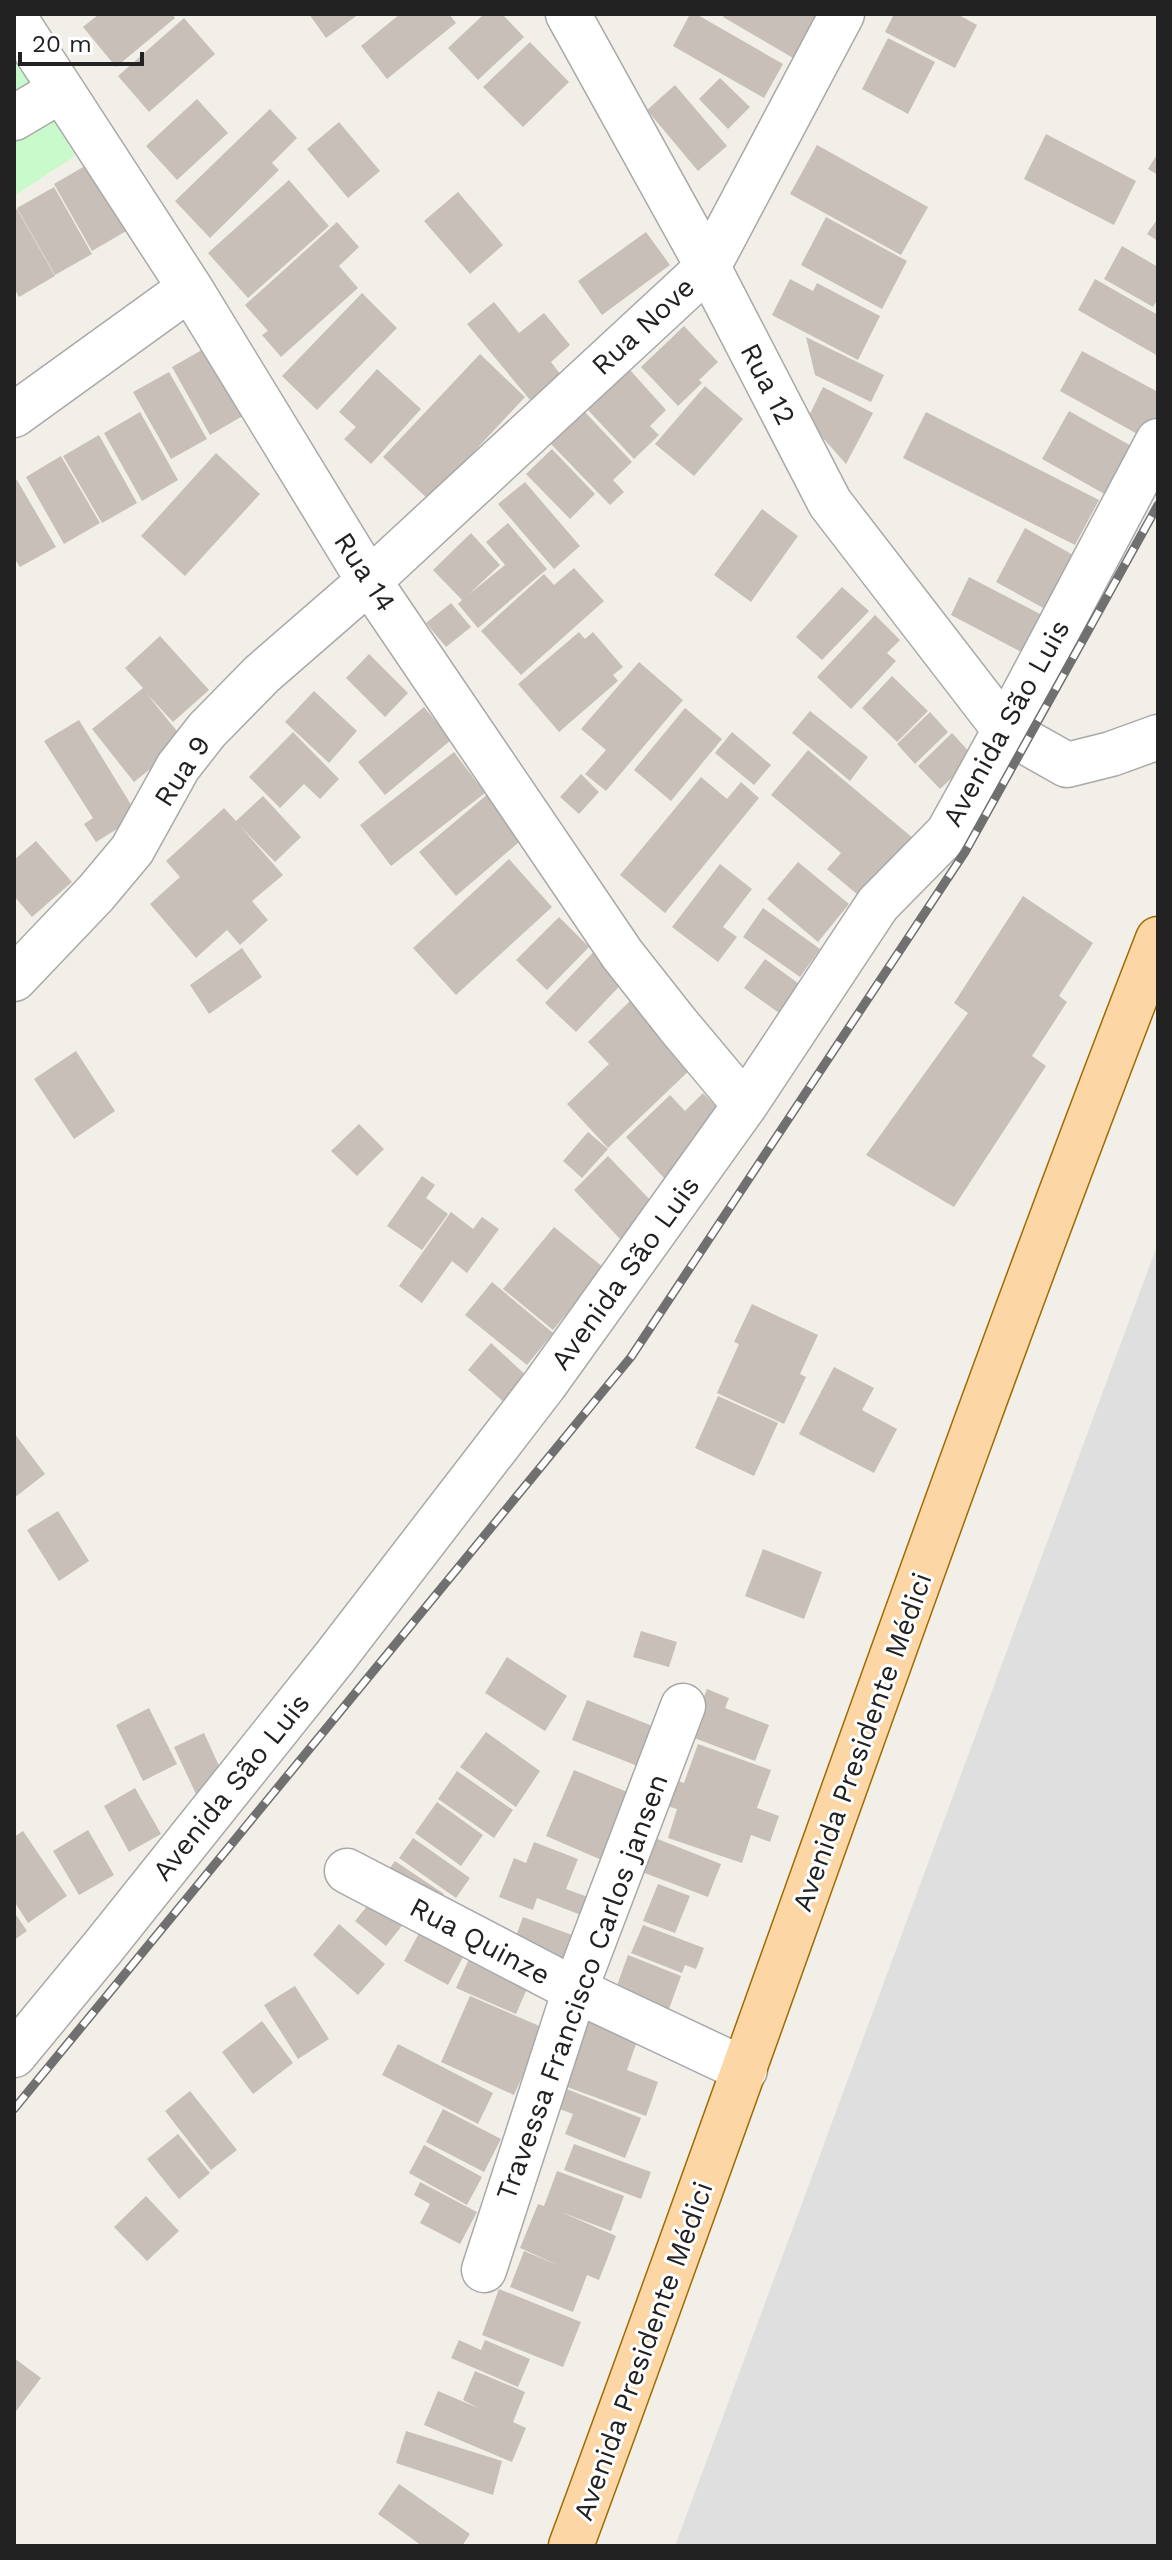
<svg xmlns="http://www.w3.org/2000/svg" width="1172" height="2560" font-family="'Work Sans',sans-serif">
<rect width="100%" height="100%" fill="#f2efe9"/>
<path fill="#e0dfdf" d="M1158,1243V2546H675Z"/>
<path fill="#c8facc" d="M14,53L75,156L14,196Z"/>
<path fill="#c7bfb8" d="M99,14H172L175,18L116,67L83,27Z
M309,14H359L326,38Z
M400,14H449L456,23L387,79L361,46Z
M484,14H502L524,37L478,80L448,48Z
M690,14H696L783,64L764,98L673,46Z
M725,14H818L793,58L723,17Z
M894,14H957L977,25L955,68L885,32Z
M184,18L215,54L149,112L118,76Z
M888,38L935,62L908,114L862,89Z
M530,42L569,82L523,127L483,87Z
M720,78L750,107L728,129L699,99Z
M675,85L727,146L698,171L647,110Z
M197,99L228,133L177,180L146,146Z
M270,109L297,138L272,163L279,170L210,238L175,201Z
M339,122L380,171L348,198L307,149Z
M1046,134L1136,181L1114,225L1024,179Z
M817,145L928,207L901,255L790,194Z
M1158,153V175L1148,169Z
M90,163L128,230L92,251L54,184Z
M289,180L329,226L248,298L208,253Z
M54,187L92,254L55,275L17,208Z
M458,192L503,245L470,274L424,221Z
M17,209L55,276L19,297L14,288V211Z
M826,217L907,261L882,309L801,265Z
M1158,218V241L1147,234Z
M337,222L359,247L339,266L358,288L281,357L262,335L268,331L245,305Z
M646,232L670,265L602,315L578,281Z
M1122,246L1158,267V299L1153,307L1104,279Z
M790,279L813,291L817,283L880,316L858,360L772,315Z
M1095,279L1158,315V356L1078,310Z
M362,293L397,328L317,410L282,376Z
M494,302L519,333L544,313L570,345L551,362L561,375L530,400L467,324Z
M684,326L718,362L699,380L702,383L678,406L641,367Z
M806,337L884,375L871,402L815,375Z
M207,347L246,414L210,435L172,367Z
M1082,351L1158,392V427L1150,441L1060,391Z
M480,354L525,397L429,500L383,457Z
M377,369L421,409L371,464L344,439L356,427L339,412Z
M630,370L666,410L650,426L659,435L634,459L587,409Z
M169,372L207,439L171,459L133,392Z
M705,386L743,419L694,476L655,444Z
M823,387L873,413L846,464L807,420Z
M584,411L632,462L613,480L624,492L610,505L550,443Z
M1069,411L1135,448L1108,496L1042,459Z
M140,412L178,480L142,501L104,433Z
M926,412L1099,500L1075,545L903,458Z
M99,435L137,503L102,523L63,456Z
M552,449L595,494L570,519L526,474Z
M216,453L260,494L185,576L141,536Z
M61,456L100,523L64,544L26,477Z
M17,480L56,547L20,567L14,558V481Z
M525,482L580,546L554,569L498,504Z
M762,509L798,536L751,602L714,575Z
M508,523L547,569L478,628L458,604L462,600L433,570L471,533L500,565L468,595L505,565L486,542Z
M1025,528L1075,556L1047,610L996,582Z
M574,568L604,601L521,675L481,631L544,574L554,585Z
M969,577L1046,617L1027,655L951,615Z
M842,587L869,611L822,660L796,637Z
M451,603L471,627L446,647L426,623Z
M875,615L900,640L887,653L896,661L851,709L817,677Z
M579,632L585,639L593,632L623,667L613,675L618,681L559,732L518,684Z
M160,636L209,690L173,722L146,693L185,741L134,782L92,729L143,688L125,668Z
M369,654L408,693L385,717L346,678Z
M639,662L683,700L606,791L585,774L606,750L581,729Z
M892,676L928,711L897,742L862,708Z
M314,691L357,731L329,763L285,722Z
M424,707L451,740L385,795L358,762Z
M685,708L722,739L671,801L634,770Z
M810,711L868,757L850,781L792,733Z
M930,712L948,732L915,764L897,744Z
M79,720L138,816L96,842L84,824L93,818L44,741Z
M293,732L339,779L320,799L304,784L280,808L249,777Z
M732,732L771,765L754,785L715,753Z
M952,733L974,757L940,789L918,766Z
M808,750L914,839L864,900L827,869L841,853L771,795Z
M454,752L485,793L391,866L360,825Z
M581,774L599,792L579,814L560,797Z
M701,777L727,799L741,782L759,798L665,913L620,875Z
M489,793L526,836L456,896L419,852Z
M263,796L301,837L275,862L240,826L283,875L252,901L268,920L240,945L227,930L196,958L150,904L180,877L166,861L224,808L236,821Z
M36,841L72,882L32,917L14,896V860Z
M509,859L552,907L456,995L413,948Z
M798,862L849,904L818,942L767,899Z
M720,864L752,889L723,927L737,937L718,962L672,927Z
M1023,896L1093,943L1059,996L1067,1002L1032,1056L1046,1066L954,1207L866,1155L968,1013L954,1003Z
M763,908L820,949L800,977L743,937Z
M559,917L589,947L547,990L516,960Z
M600,945L631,974L576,1032L545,1003Z
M242,948L262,977L209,1014L190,985Z
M765,959L806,989L786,1018L744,988Z
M630,1001L693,1067L608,1148L567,1104L609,1064L588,1042Z
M76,1051L115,1111L74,1139L34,1079Z
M703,1093L727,1118L665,1179L626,1137L670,1095L685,1111Z
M359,1124L384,1149L357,1176L331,1151Z
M588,1132L608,1149L582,1178L563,1161Z
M608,1156L655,1205L620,1239L574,1190Z
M422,1176L435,1185L426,1198L448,1214L422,1250L387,1226Z
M451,1212L473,1229L482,1217L499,1229L467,1273L452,1261L422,1303L399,1286Z
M554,1227L604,1268L553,1330L503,1289Z
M492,1282L553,1333L527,1365L465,1315Z
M752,1304L818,1335L800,1374L806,1377L784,1424L717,1393L739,1344L734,1342Z
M491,1343L529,1378L506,1404L468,1370Z
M834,1367L874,1388L862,1410L897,1429L874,1473L799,1434Z
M718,1396L778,1423L754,1476L695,1448Z
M14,1433L45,1474L14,1498Z
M58,1511L89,1561L59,1581L27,1530Z
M763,1549L822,1572L804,1619L745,1596Z
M641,1631L677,1642L669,1667L633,1657Z
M507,1657L567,1696L545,1731L485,1693Z
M707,1689L729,1698L725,1708L769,1725L755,1761L689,1736Z
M587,1700L655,1727L640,1767L572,1740Z
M149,1708L177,1764L143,1781L116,1725Z
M486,1732L540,1771L516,1807L460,1767Z
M204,1733L226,1781L196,1794L174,1747Z
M698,1744L771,1770L757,1808L779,1816L770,1842L751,1835L742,1863L668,1838L677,1809L664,1805L673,1779L684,1783Z
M574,1770L632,1794L604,1861L546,1836Z
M457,1771L513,1810L494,1838L438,1799Z
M135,1788L161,1834L129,1852L104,1806Z
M437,1802L483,1835L461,1866L415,1833Z
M88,1830L114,1875L79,1895L53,1851Z
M23,1831L67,1896L28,1923L14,1901V1837Z
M413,1838L470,1878L456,1898L399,1858Z
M655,1838L721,1864L708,1897L642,1872Z
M534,1842L578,1859L566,1889L588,1897L581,1915L537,1898L533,1910L499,1897L514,1858L526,1863Z
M395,1861L444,1894L434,1910L384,1876Z
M658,1884L690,1896L675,1933L643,1921Z
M377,1894L408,1918L386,1946L355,1921Z
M14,1912L27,1931L14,1940Z
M523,1917L572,1935L562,1965L512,1947Z
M339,1924L385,1964L358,1995L313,1955Z
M424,1924L468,1948L448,1985L404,1961Z
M643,1925L704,1948L696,1969L685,1965L682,1973L631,1953Z
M473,1950L533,1975L516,2014L456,1988Z
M628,1955L681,1976L669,2009L616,1988Z
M295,1986L329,2039L298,2059L264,2005Z
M470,1996L544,2028L514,2095L441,2062Z
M582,2017L638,2038L627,2070L658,2082L646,2116L559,2084Z
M262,2021L293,2063L253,2094L222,2052Z
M398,2044L493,2093L478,2124L382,2075Z
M564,2088L641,2118L625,2158L565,2134L573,2114L557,2108Z
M190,2091L237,2150L211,2170L165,2111Z
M443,2109L501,2139L484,2172L426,2142Z
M178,2134L210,2173L179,2199L147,2159Z
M574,2144L651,2172L641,2199L564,2170Z
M424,2145L482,2177L467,2205L409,2173Z
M557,2171L624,2196L611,2231L561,2212L616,2236L599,2280L587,2275L573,2312L510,2287L524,2251L560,2266L520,2248L538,2204L544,2206Z
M420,2182L477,2212L460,2244L420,2223L430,2204L414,2195Z
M146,2196L179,2231L147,2261L114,2227Z
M499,2289L581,2322L563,2367L482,2335Z
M459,2340L481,2350L485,2340L530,2359L518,2387L451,2358Z
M14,2358L41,2378L14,2414Z
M475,2371L525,2392L513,2422L526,2428L512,2462L424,2425L438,2391L478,2408L463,2400Z
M406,2431L502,2461L493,2495L396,2463Z
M399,2484L470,2534L462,2546H422L378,2514Z"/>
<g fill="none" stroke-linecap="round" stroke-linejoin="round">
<defs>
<path id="minor" d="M568,14L708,267L830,503L1005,730L1067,765L1111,754L1158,737
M14,17L190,288L369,581L622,954L678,1025L745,1105
M14,118L61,90
M14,415L190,288
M14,979L96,893L132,850L178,767L207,730L262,674L369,581L708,267L842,14
M347,1871L575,1990L745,2070
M14,2055L104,1946L335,1657L545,1384L745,1105L878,904L948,833L1005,730L1158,441
M484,2270L575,1990L683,1706"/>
<path id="major" d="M571,2546C769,2011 951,1471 1158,939"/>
</defs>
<use href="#minor" stroke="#a9a9a9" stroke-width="47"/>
<use href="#major" stroke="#a06b00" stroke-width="47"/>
<use href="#minor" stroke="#fff" stroke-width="44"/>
<use href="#major" stroke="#fcd6a4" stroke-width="44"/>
<defs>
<path id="rail" d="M14,2109L631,1357L965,852L1158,505"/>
</defs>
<use href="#rail" stroke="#707070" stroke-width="9"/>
<use href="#rail" stroke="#fff" stroke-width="6" stroke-dasharray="18" stroke-linecap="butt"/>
</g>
<g text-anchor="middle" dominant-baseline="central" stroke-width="6" stroke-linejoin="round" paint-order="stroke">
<g font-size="28" fill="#222" stroke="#fff">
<text transform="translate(643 326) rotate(-43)">Rua Nove</text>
<text transform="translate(768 384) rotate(63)">Rua 12</text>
<text transform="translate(365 572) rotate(57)">Rua 14</text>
<text transform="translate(1006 723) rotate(-61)">Avenida São Luis</text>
<text transform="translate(182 771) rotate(-57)">Rua 9</text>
<text transform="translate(625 1273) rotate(-54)">Avenida São Luis</text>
<text transform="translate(862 1742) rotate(-70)">Avenida Presidente Médici</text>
<text transform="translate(231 1787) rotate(-51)">Avenida São Luis</text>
<text transform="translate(480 1941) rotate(28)">Rua Quinze</text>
<text transform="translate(582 1987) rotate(-70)">Travessa Francisco Carlos jansen</text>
<text transform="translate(643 2351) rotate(-70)">Avenida Presidente Médici</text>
</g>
</g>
<rect width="1172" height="2560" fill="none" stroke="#222222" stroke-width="32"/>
<path d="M20 52v12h122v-12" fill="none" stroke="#222222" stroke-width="4"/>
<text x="32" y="52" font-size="24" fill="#222222" stroke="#ffffff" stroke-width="6" paint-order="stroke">20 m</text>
</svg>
